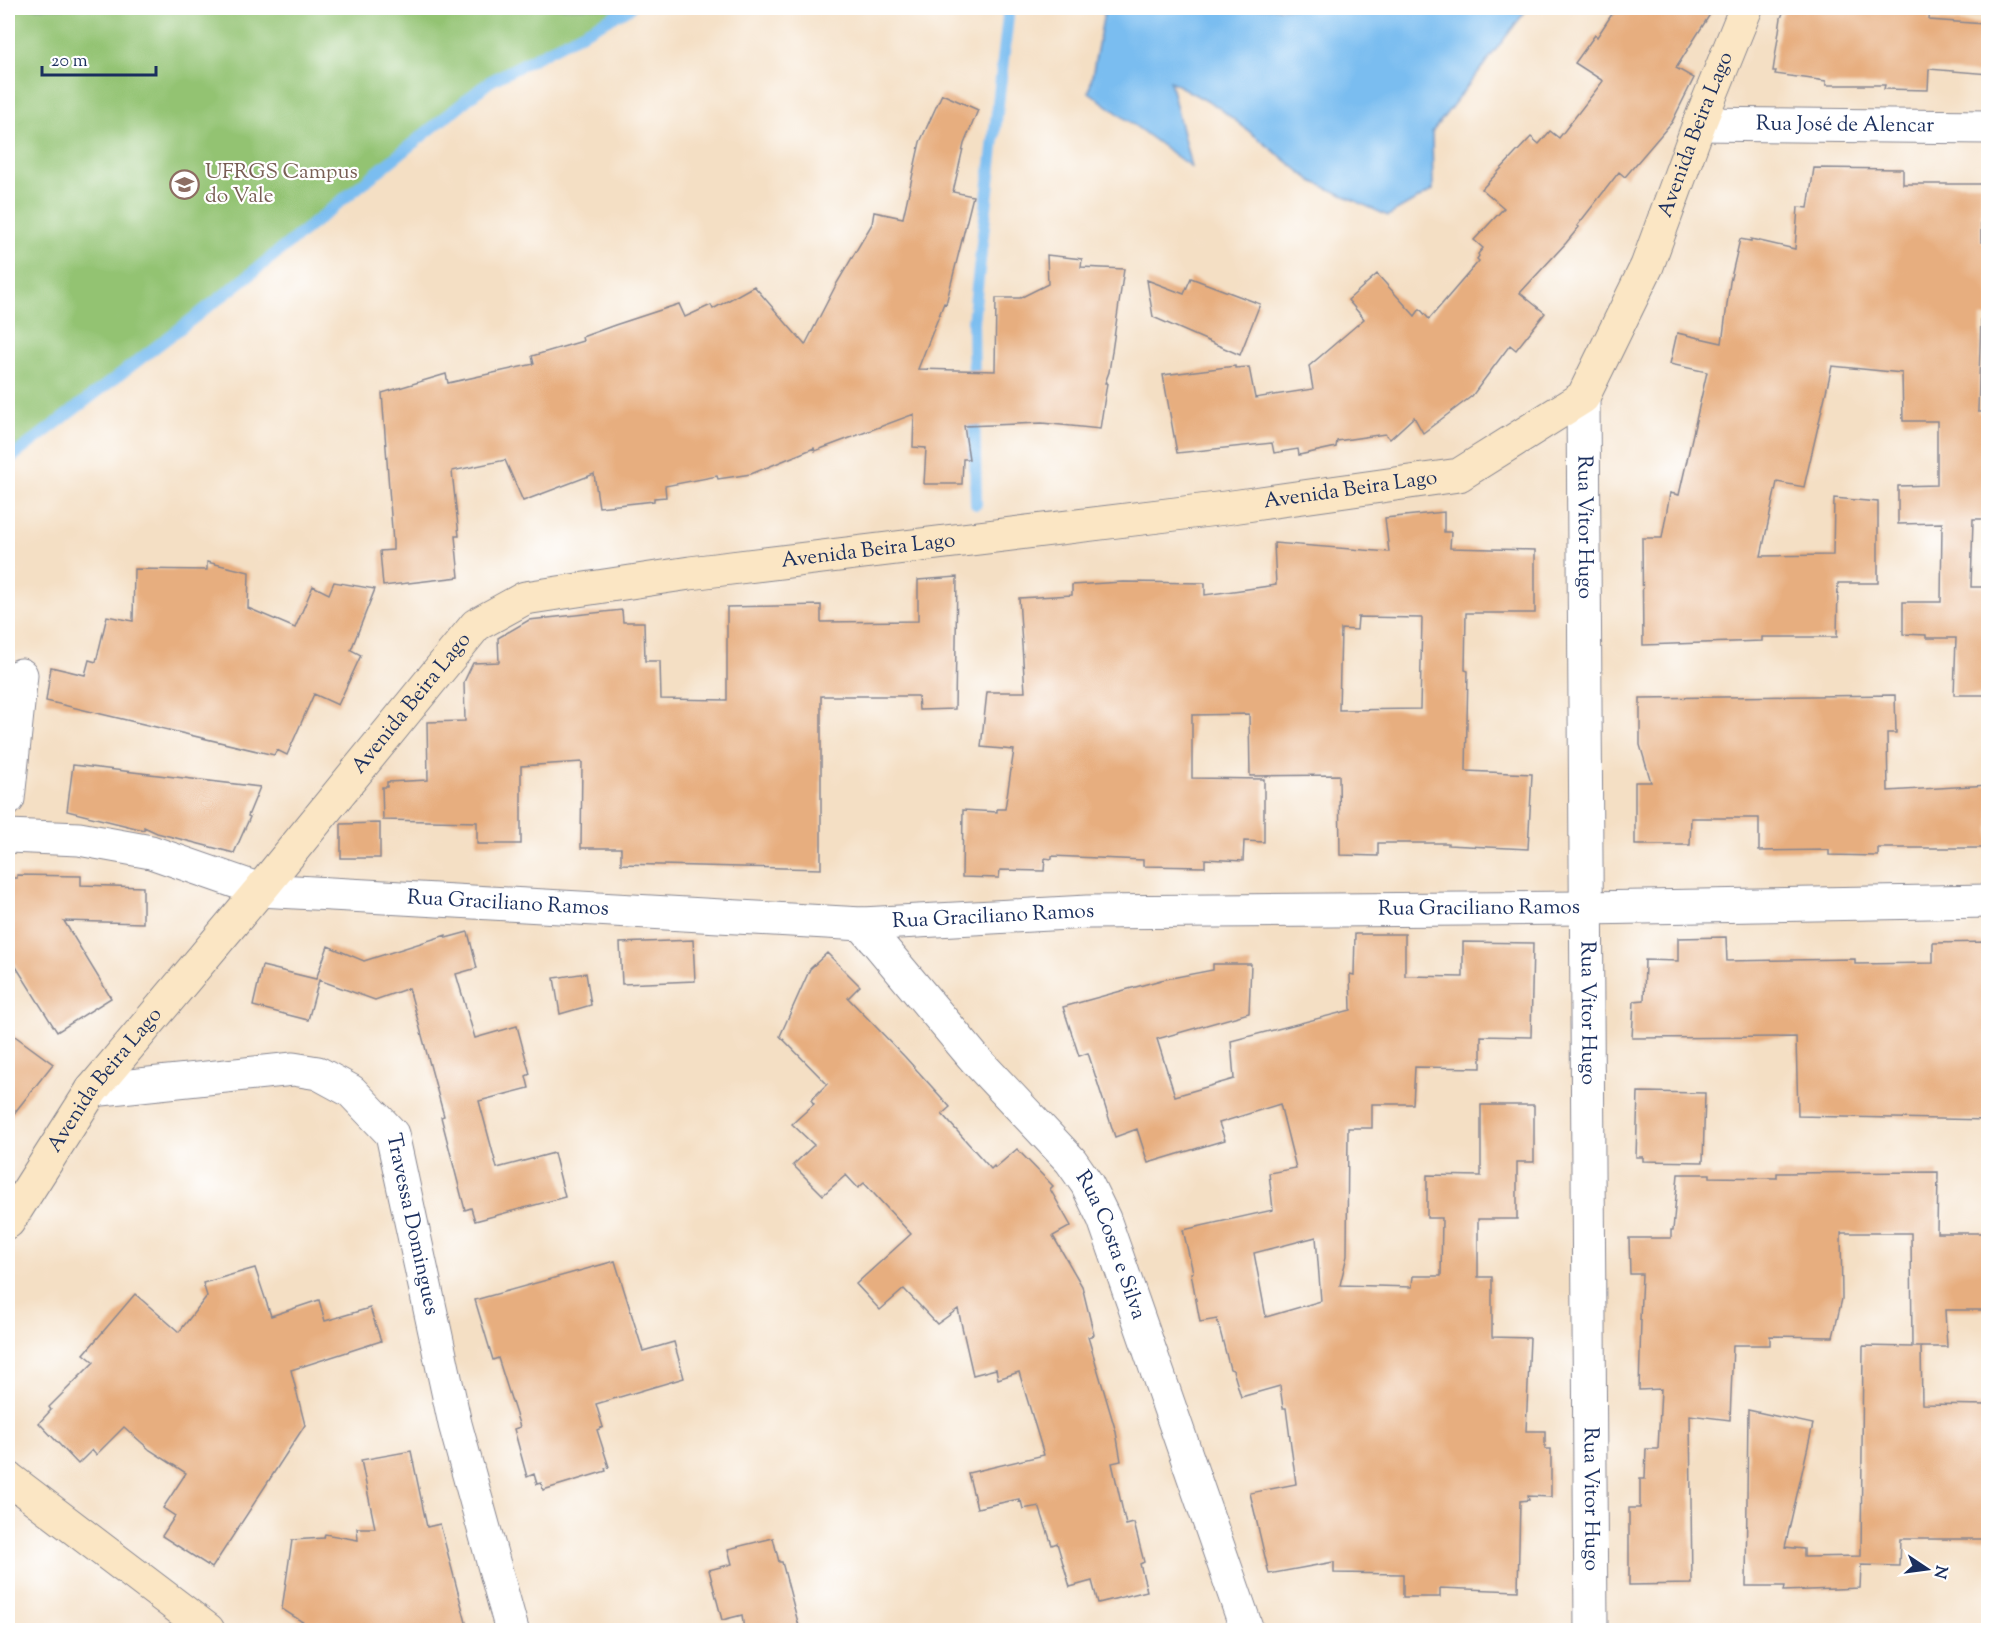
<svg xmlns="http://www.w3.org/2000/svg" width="1996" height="1638" font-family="'Sorts Mill Goudy',serif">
<rect width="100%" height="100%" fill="#fff"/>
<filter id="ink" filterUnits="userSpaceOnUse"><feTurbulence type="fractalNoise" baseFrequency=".0167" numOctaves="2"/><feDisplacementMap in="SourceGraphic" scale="12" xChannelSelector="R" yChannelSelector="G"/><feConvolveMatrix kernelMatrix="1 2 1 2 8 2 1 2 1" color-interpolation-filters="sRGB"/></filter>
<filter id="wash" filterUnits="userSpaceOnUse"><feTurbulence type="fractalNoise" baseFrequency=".008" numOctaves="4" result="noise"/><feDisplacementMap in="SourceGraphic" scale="24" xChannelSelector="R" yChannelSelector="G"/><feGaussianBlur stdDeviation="1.35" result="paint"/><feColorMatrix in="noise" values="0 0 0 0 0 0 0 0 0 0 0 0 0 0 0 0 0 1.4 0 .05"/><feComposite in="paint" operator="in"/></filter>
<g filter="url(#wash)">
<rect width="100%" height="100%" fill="#f4dfc4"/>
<path fill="#93c372" stroke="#577968" stroke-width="1.5" d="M8,8H630L489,82L233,288L8,460Z"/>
<path fill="#7abdf0" stroke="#4a76a7" stroke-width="1.5" d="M1105,8H1528L1432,132L1433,190L1388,216L1312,181L1218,107L1170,81L1191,167L1089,92Z"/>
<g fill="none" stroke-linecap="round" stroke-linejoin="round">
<path stroke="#7abdf0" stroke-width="12" d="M974,386L973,322L1009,8
M974,409L976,504
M8,460L233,288L489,82L630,8"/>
</g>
<g id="blocks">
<path fill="#e7ae7f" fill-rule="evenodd" d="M1616,8H1714L1676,68L1694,78L1672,122L1625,177L1619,172L1577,226L1579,227L1566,243L1520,293L1545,313L1516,350L1510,345L1472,396L1423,433L1414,417L1390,439L1385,434L1337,441L1336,447L1299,455L1298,449L1274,453L1272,443L1177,453L1163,375L1235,366V368L1249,367L1255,398L1313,389L1309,366L1364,319L1348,300L1377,274L1415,316L1420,309L1429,319L1479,261L1477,259L1479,256L1478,254L1483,248L1474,240L1504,208L1482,189L1531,137L1539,144L1550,131L1559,138L1603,81L1575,63L1595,35L1597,37Z
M1785,8H1930L1929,20L1985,24V30L1989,31V74L1929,69L1928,90L1884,89L1885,85H1826V81L1775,74L1776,71H1773L1781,18Z
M942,94L978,110L964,144L953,192L973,196L946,304L944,303L918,369L995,371L996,298H1020L1048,284L1047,255L1082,259L1081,267L1124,269L1109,372L1105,383H1107L1100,429L1042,423L964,426L969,459H963L962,484H924L926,448L913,447L914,414L815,451L814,448L751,474L718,479L717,476L665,486L666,497L654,498V501L599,507L594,474L523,501L505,460L452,471L459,536H455L459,577L383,586L380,551L393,550V543L382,393L446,374L448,383L534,364L532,356L583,341L582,337L615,325L679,304L685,317L711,305L713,309L754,286L805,345L837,283L872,224L874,212L903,218L920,142Z
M1814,168L1903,169V184H1981V242H1989V317H1981L1978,412H1989V519H1973L1971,587H1989V695H1954L1956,638H1926V635L1903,634V602H1941L1942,523L1898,524V486L1937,485V421H1903L1902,373L1832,366L1804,487L1777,482L1761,556L1833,555L1834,498L1878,502V583H1838L1837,637H1762V641L1643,645L1642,538H1662L1670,493L1679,495L1707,372L1670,364L1677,333L1722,343L1730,282L1740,239L1751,241V239L1795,249L1798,207L1808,208Z
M1191,278L1260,304L1240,355L1153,317L1147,280L1184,294Z
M1444,512V532H1451L1450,548L1535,550V613H1466L1465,670L1468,671L1466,771L1532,774L1528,849L1448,845V843H1378V856L1340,855L1339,775L1250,776L1249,714L1192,715V778L1264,779V842L1244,841L1243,861L1205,859V867L1143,866V860L1052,856V859L1045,858L1044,871L1000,870L999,878L962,877L963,810L997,812V809H1005L1014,750L981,747L987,692H1025L1019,598L1072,595V585L1123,582L1205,583V595L1276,585L1274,543L1389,552L1385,518ZM1358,617L1422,618L1420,709L1339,710L1341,629L1357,630Z
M207,562L249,572L248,608L295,628L313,586L329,594L334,582L375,589L351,650L361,655L338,705L314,694L287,755L277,750L274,755L46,701L51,667L85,675L89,660L96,662L107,616L133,621L134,569L207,570Z
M957,577L955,709L919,710L918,696H821V869L621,864V848H581L582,762L521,766V844H477V822L383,820L382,787H387V782L428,780L427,722L465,721L464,682L473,663L499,662L498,638L529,620L622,610L623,622H644L645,661H660L661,699L727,700V607L821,605V622L918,621V580Z
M1895,695L1896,733H1887L1888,791L1989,785V848H1878V856L1829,855V850L1759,851V818H1691L1690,845H1635V782H1651L1640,745V698Z
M73,765L260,787L248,816L250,817L234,853L157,833L144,827V830L67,811Z
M380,823V858H341V824Z
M17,875L81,876V885L143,887V923L64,921L111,998L57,1032L8,954V878H17Z
M468,932L477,968L456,974L475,1038L517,1026L530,1074L526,1076L529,1088L479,1101L497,1168L554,1153L565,1197L475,1221L471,1208L465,1210L441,1117L444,1116L409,988L375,1000L319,980L308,1020L253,1006L262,966L316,979L328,946L364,961L446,935V938Z
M1355,934H1405V976L1463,977V942L1533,943L1531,1037L1481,1036V1068L1415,1067L1413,1104H1372V1128H1348L1347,1256L1340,1285L1412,1287L1413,1276H1441L1442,1218H1427V1175L1481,1176V1105H1534V1162H1517V1219H1478V1277H1492V1337L1530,1338L1526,1431H1545V1449H1551V1497L1528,1496L1529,1500L1520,1501L1518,1591L1440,1588V1597H1403V1574L1334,1573V1562L1269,1574L1250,1493L1296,1484L1286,1408H1283L1280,1386L1241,1397L1233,1370L1230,1369L1217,1319L1200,1322L1191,1273L1193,1272L1183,1230L1273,1210L1269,1173L1296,1168L1280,1104L1219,1123L1225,1140L1148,1163L1137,1129L1115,1137L1088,1053L1079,1056L1063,1007L1161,980L1213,970V964H1251L1249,1013L1157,1039L1175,1096L1234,1079L1231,1041L1351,1010L1350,974L1354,975ZM1316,1237L1321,1301L1266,1317L1254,1253Z
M1726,937L1727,961L1855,959V964L1933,963V943L1989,942V1120L1798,1116L1796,1037L1632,1038L1634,1001L1644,1000L1645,960L1678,961V938Z
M693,940L695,981L622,984L620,943Z
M827,953L860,986L848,998L905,1057L950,1107L942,1114L991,1169L994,1166L995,1168L1017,1149L1053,1186L1050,1189L1071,1226L1053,1236L1082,1286L1094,1335L1088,1337L1116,1432L1121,1461L1112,1463L1126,1525L1134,1523L1144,1562L1140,1564L1147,1591L1098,1603L1092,1581L1070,1587L1057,1543L1052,1545L1039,1506L1023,1509L1021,1501L1019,1502V1499L977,1508L968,1473L1044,1455L1019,1372L998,1379L996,1369L973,1375L958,1309L937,1324L904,1289L880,1310L856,1284L911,1234L864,1183L858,1188L846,1175L823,1195L793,1165L814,1145L792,1124L814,1104L811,1100L827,1084L780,1036L810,969Z
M586,973L591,1005L560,1014L554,978Z
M8,1031L53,1064L8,1121Z
M1638,1092L1705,1093L1703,1162L1643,1161V1157H1636Z
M1938,1172L1937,1233H1989V1310H1945L1947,1347H1913H1921L1922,1404L1989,1405V1539H1900L1899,1566L1861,1565L1860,1588L1784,1591L1785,1586H1746L1748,1410L1813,1424L1785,1547L1804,1549V1557L1861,1556L1863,1346L1912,1347L1911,1233H1841L1842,1299L1833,1337L1770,1336V1345H1733L1730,1420L1690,1415L1692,1584L1629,1585V1508H1640V1479H1645L1646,1449H1658L1661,1389L1639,1390L1641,1320H1640L1642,1274H1630L1629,1238H1671V1230H1673L1678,1174H1710V1177L1777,1178V1173Z
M615,1261L643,1351L674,1342L684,1378L596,1404L603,1427L597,1430L609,1467L605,1468L606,1471L543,1490L541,1483L537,1484L534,1474L527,1477L514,1429L520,1427L498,1358L493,1360L475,1300Z
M255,1268L271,1316L319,1300L325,1321L370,1308L381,1341L291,1370L305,1425L212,1568L162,1536L175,1516L163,1508L186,1473L150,1450L124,1427L96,1455L92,1450L78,1464L39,1423L51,1410L49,1407L94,1362L84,1354L135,1294L179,1332L207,1296L203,1283Z
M411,1451L427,1527L440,1524L468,1630H315L282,1609L292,1540L324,1538L325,1534L358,1540L357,1528H375L361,1460Z
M773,1538L779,1562H782L800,1630H744L742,1615L722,1620L709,1570L732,1564L728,1549Z"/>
</g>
</g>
<g filter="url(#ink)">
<use href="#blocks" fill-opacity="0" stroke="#888791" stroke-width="1.5"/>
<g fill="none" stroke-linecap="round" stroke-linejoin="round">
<defs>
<g id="street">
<path id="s1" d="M1699,124L1988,127"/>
<path id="s2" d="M1583,397L1591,1630"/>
<path d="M8,799L21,675"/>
<path id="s3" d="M8,836L79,839L151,852L260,890L862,924L1087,912L1586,908L1988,901"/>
<path id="s4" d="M862,924L974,1058L1071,1161L1087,1184L1104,1219L1247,1630"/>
<path id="s5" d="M92,1090L293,1069L318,1073L351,1091L392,1134L455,1424L512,1630"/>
</g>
<g id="secondary">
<path id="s6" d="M8,1222L92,1090L260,890L476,625L525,598L690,573L1225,508L1459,475L1583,397L1647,266L1699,124L1746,8"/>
<path d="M8,1478L208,1630"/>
</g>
</defs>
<use href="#street" stroke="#888791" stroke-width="35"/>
<use href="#secondary" stroke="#888791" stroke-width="35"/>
<use href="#street" stroke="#fff" stroke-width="33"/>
<use href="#secondary" stroke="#fbe6c4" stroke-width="33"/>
</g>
</g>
<defs>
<symbol id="university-ring" viewBox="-11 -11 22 22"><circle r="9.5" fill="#fff" stroke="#8d6e63" stroke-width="1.5"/><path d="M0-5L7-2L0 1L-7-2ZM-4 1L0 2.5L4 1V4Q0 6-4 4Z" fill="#8d6e63"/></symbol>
</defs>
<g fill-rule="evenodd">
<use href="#university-ring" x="168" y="168" width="33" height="33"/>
</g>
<g text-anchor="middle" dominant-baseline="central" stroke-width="4.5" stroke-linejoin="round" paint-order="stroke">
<g font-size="21" fill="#1b2f5e" stroke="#fff">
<text stroke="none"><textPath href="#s1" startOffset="146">Rua José de Alencar</textPath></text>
<text stroke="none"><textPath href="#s6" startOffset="2190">Avenida Beira Lago</textPath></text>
<text stroke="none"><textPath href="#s6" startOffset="1648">Avenida Beira Lago</textPath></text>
<text stroke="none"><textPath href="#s2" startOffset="130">Rua Vitor Hugo</textPath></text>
<text stroke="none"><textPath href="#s6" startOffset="1162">Avenida Beira Lago</textPath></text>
<text stroke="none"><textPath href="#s6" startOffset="658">Avenida Beira Lago</textPath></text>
<text stroke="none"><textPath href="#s3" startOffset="508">Rua Graciliano Ramos</textPath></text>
<text stroke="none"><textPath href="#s3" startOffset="1480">Rua Graciliano Ramos</textPath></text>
<text stroke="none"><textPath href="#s3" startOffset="994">Rua Graciliano Ramos</textPath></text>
<text stroke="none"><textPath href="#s2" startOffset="616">Rua Vitor Hugo</textPath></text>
<text stroke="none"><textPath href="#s6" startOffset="172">Avenida Beira Lago</textPath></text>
<text stroke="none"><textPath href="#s5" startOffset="417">Travessa Domingues</textPath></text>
<text stroke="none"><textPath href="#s4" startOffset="410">Rua Costa e Silva</textPath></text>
<text stroke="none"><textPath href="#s2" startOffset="1102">Rua Vitor Hugo</textPath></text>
</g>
<g font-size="21" fill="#785e54" stroke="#fff" text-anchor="start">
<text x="205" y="173">UFRGS Campus<tspan x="205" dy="24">do Vale</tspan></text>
</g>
</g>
<rect width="1996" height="1638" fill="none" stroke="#fff" stroke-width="30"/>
<g transform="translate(1927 1569) rotate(103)" stroke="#ffffff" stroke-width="4.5" paint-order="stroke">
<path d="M0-4.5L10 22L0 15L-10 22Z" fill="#1b2f5e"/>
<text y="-9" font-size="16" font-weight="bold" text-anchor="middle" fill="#1b2f5e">N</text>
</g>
<path d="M42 66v9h114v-9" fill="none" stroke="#1b2f5e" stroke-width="3"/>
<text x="51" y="66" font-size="18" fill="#1b2f5e" stroke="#ffffff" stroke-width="4.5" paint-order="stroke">20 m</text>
</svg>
